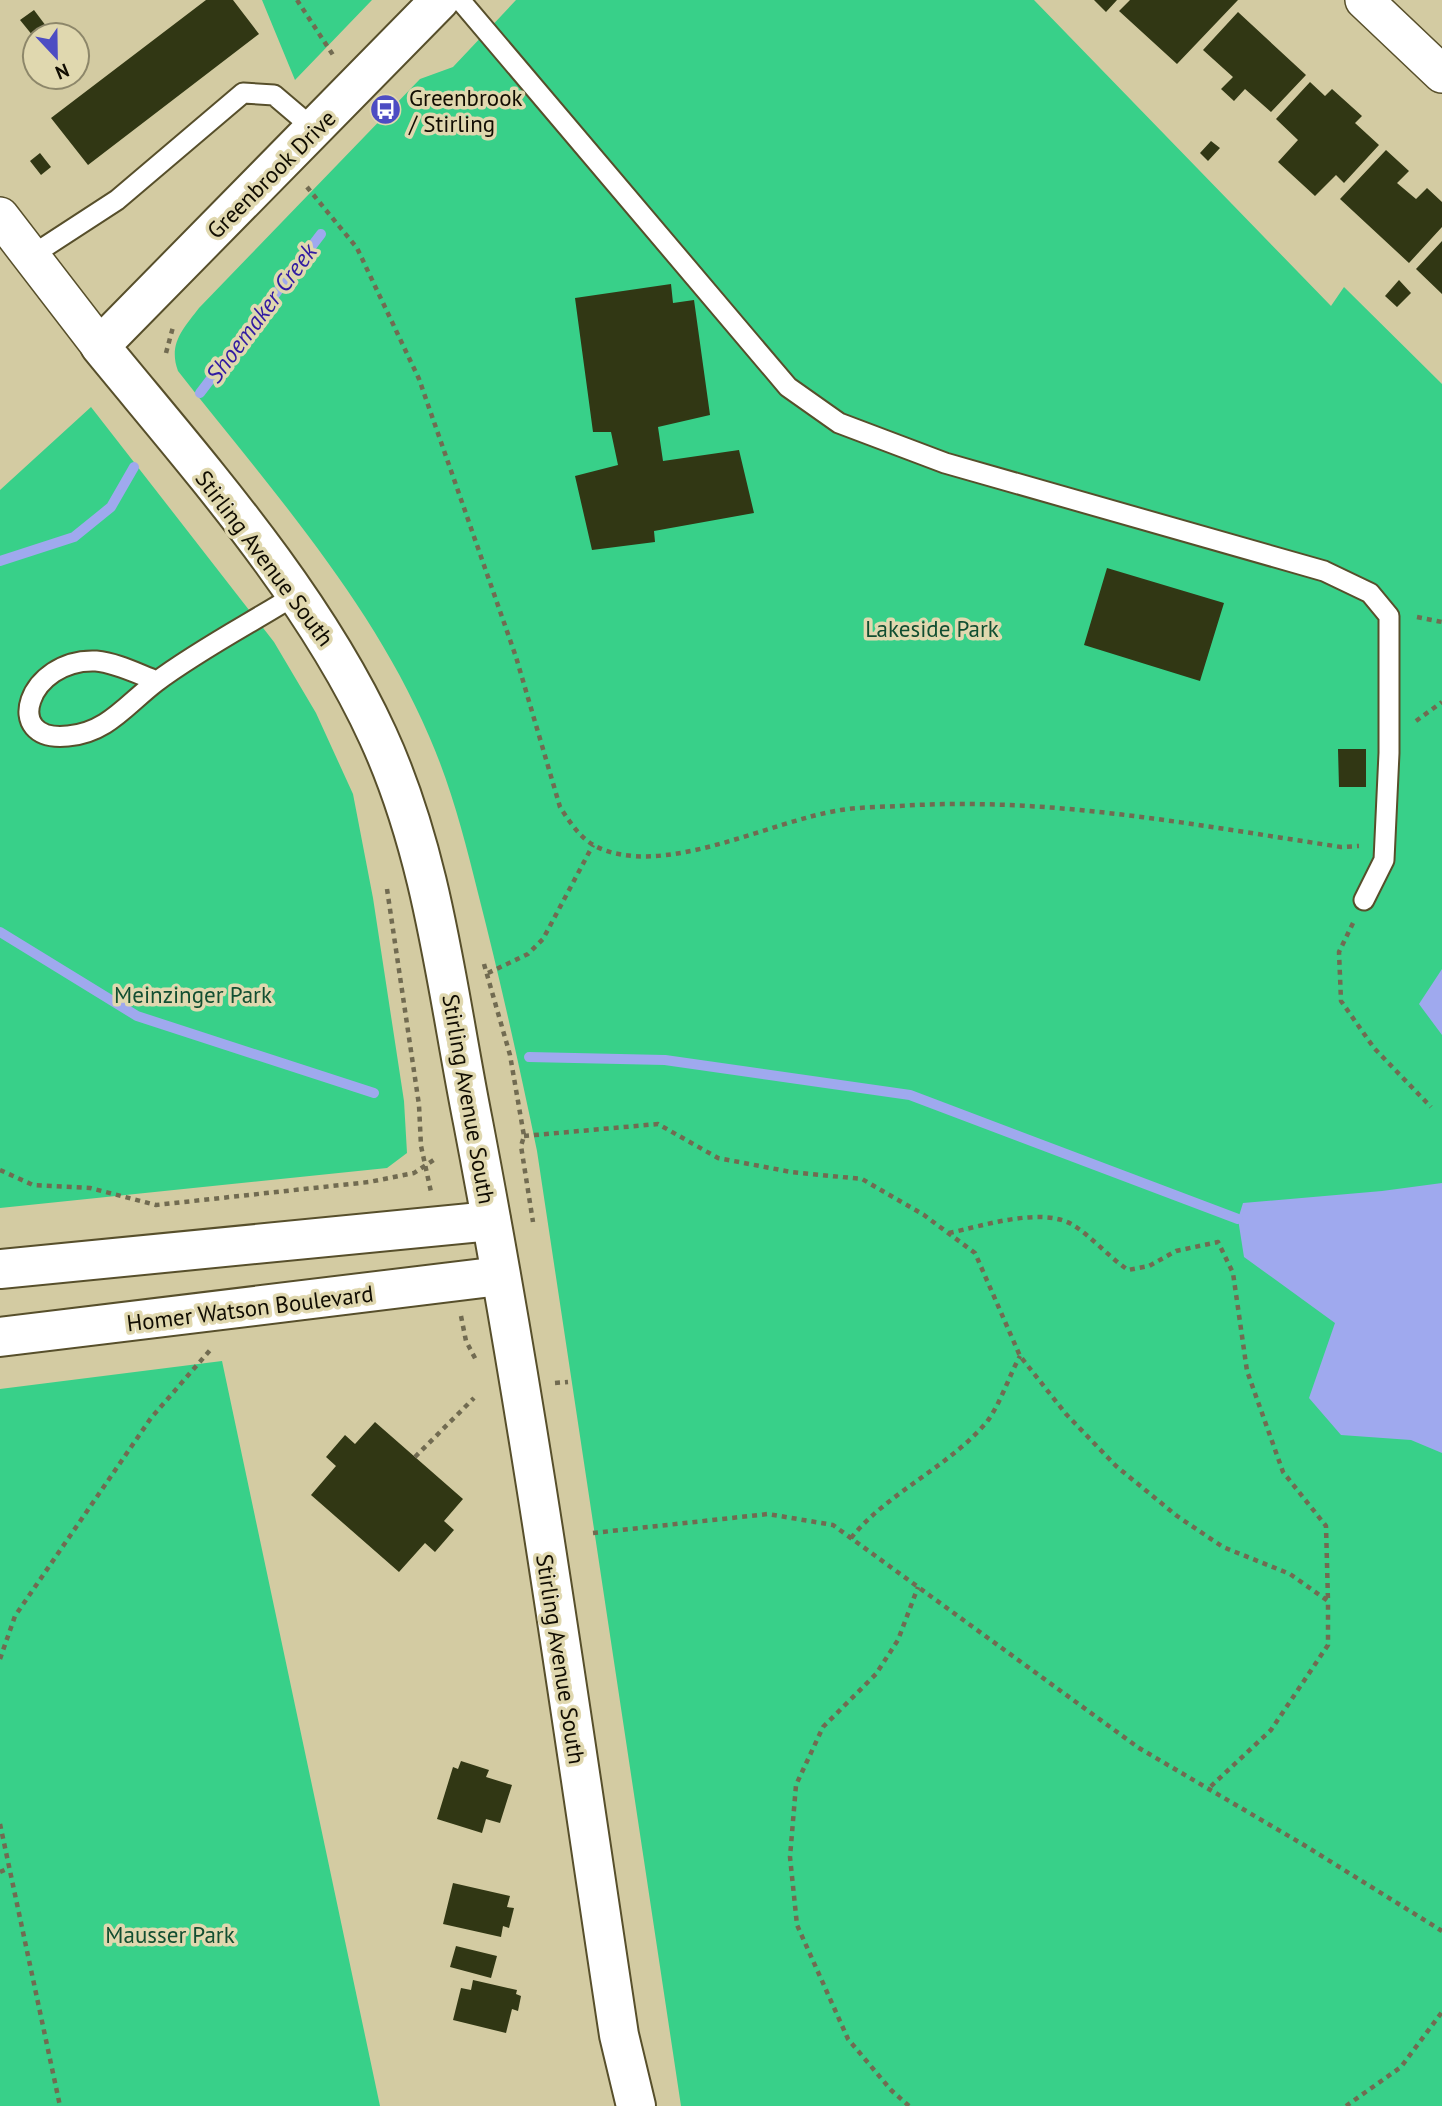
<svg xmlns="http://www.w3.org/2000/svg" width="1442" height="2106" font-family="'PT Sans',sans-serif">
<rect width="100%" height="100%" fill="#d3cba2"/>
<path fill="#38d089" d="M262,0H372L295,80Z
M516,0H1034L1331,306L1344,287L1442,384V2106H681L537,1151C519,1064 500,979 478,893C465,840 451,786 429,736C371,600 269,487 178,371C168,344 183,329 199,308L420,79L453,67Z
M91,407L274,642L316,713L353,794L373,898L404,1101L407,1153L387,1168L0,1208V490Z
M222,1361L380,2106H0V1389Z"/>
<path fill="#9fa9ee" d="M1442,969V1035L1419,1004Z
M1442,1183V1453L1411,1440L1341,1435L1309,1398L1335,1323L1244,1257L1238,1219L1243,1203L1382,1191Z"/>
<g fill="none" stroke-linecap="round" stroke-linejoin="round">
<path stroke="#9fa9ee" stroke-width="10" d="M200,393L321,234
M0,561L74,537L111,507L134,467
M0,932L137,1016L374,1093
M529,1057L665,1060L910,1095L1238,1219"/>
</g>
<path fill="#313714" d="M206,0H233L259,34L88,165L51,118Z
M1094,0H1117L1106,12Z
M1130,0H1238L1177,64L1119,11Z
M34,10L46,26L33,36L20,20Z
M1238,12L1306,75L1271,112L1245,89L1234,101L1221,89L1233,77L1203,50Z
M1310,82L1325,96L1332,89L1362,116L1355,123L1379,145L1344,183L1336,175L1315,196L1278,162L1298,140L1276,119Z
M1211,141L1220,148L1208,161L1200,153Z
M1386,150L1409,171L1397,183L1416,199L1427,188L1442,202V227L1409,263L1340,199Z
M40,153L51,167L41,175L30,161Z
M1442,241V294L1416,269Z
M1399,280L1411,293L1397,307L1385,296Z
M671,284L673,303L694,300L710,415L658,427L663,461L739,450L754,513L654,531L655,542L592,550L575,476L618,465L611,432H593L575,298Z
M1107,568L1224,603L1200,681L1084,645Z
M1338,749H1366V787H1339Z
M375,1422L463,1499L444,1521L454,1530L435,1552L425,1543L399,1572L311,1495L336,1466L326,1457L345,1435L355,1444Z
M461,1761L489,1770L486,1777L512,1785L500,1823L486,1819L482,1833L437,1819L453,1767L458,1769Z
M453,1883L510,1896L507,1907L514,1908L509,1928L503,1926L501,1937L443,1924Z
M456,1946L497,1956L491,1978L450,1967Z
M473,1980L517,1990L516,1994L521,1996L518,2011L512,2009L506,2033L453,2020L461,1988L471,1990Z"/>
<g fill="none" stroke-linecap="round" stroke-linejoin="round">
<defs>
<path id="service" d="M460,0L788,387L839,423L945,463L1324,571L1370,593L1389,616V753L1384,860L1364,900
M31,256L117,200L243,93L274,95L314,129
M157,681C138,674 117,663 96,661C28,658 0,743 68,736C107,733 127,704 156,682C200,649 251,623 297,594"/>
<path id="minor" d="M1364,0L1442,74
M0,216L100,346"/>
<path id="tertiary" d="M440,0L100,346C199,467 313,594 378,736C434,858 447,992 473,1122C531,1424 573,1731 619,2035L636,2106"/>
<path id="secondary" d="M0,1269L491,1221
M0,1337L500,1276"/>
</defs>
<use href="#service" stroke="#574f2b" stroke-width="23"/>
<use href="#minor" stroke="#574f2b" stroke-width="40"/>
<use href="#tertiary" stroke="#574f2b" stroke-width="42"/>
<use href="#secondary" stroke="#574f2b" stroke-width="42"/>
<path stroke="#716b51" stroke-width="4.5" stroke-dasharray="5 5" stroke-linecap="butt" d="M297,0L333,55
M307,187L357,248L419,379L516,657L560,807C569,821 580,838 595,846C662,880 769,821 841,810C860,807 880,807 899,806C1048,796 1195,825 1341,847L1359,846
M166,353L173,327
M1417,617L1442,622
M1416,721L1442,702
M387,889L419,1105L421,1146L431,1192
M1353,923L1339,952L1341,1001L1374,1048L1431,1107
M484,964L510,1055L524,1136L521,1146L533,1222
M488,973L528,954L543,939L593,845
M524,1136L658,1124L718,1158L791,1172L862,1179L924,1215L975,1253L1020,1356L1066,1414L1116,1466L1177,1516L1223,1547L1290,1574L1328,1601V1645L1271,1730L1208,1789
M0,1170L33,1185L90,1188L156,1205L369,1182L414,1173L435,1159
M949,1233C982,1226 1042,1206 1073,1225C1092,1237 1109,1257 1128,1270L1149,1266L1176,1251L1218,1242L1233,1273L1247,1371L1283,1472L1326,1526L1328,1601
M461,1316L466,1341L476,1360
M555,1383L568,1382
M415,1457L474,1398
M593,1533L768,1514L833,1525L1139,1748L1304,1845L1442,1931
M851,1538C887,1493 947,1468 986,1423C1000,1405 1009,1376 1020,1356
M0,1659L15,1616L151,1418L211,1349
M0,1824L60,2106
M0,1872L9,1868
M909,2106L891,2090L848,2039L797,1925L790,1857L796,1785L823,1727L876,1674L898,1640L918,1587
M1346,2106L1401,2067L1442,2012"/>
<use href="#service" stroke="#fff" stroke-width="19"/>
<use href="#minor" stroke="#fff" stroke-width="37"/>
<use href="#tertiary" stroke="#fff" stroke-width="38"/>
<use href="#secondary" stroke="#fff" stroke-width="38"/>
</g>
<defs>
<symbol id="bus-disc" viewBox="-11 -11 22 22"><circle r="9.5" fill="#4d4dc3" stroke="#e0d8af"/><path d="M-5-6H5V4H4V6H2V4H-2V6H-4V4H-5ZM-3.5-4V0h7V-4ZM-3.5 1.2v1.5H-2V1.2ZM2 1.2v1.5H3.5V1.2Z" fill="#fff"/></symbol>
</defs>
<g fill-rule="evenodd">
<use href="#bus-disc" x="368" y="92" width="35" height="35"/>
</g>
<g text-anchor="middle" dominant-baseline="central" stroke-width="7" stroke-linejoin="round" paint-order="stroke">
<g font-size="23" fill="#110d02" stroke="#e0d8af" text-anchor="start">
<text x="409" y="97">Greenbrook<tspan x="409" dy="26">/ Stirling</tspan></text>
</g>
<g font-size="23" fill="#110d02" stroke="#e0d8af">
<text transform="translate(271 174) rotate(-45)">Greenbrook Drive</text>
<text transform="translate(265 558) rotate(53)">Stirling Avenue South</text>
<text transform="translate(469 1099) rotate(80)">Stirling Avenue South</text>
<text transform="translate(250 1308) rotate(-7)">Homer Watson Boulevard</text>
<text transform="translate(561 1659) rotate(81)">Stirling Avenue South</text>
</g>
<g font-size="23" fill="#114e31" stroke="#e0d8af">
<text x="932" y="628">Lakeside Park</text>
<text x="193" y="994">Meinzinger Park</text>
<text x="170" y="1934">Mausser Park</text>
</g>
<g font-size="24" font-style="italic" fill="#311ba2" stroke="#e0d8af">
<text transform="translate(261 313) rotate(-53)">Shoemaker Creek</text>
</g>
</g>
<g transform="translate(56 56) rotate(158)"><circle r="33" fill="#e0d8af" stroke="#8d876a" stroke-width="2"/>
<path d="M0-5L12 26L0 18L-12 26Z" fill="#4d4dc3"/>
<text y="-10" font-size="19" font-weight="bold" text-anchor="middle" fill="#110d02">N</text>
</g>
</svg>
